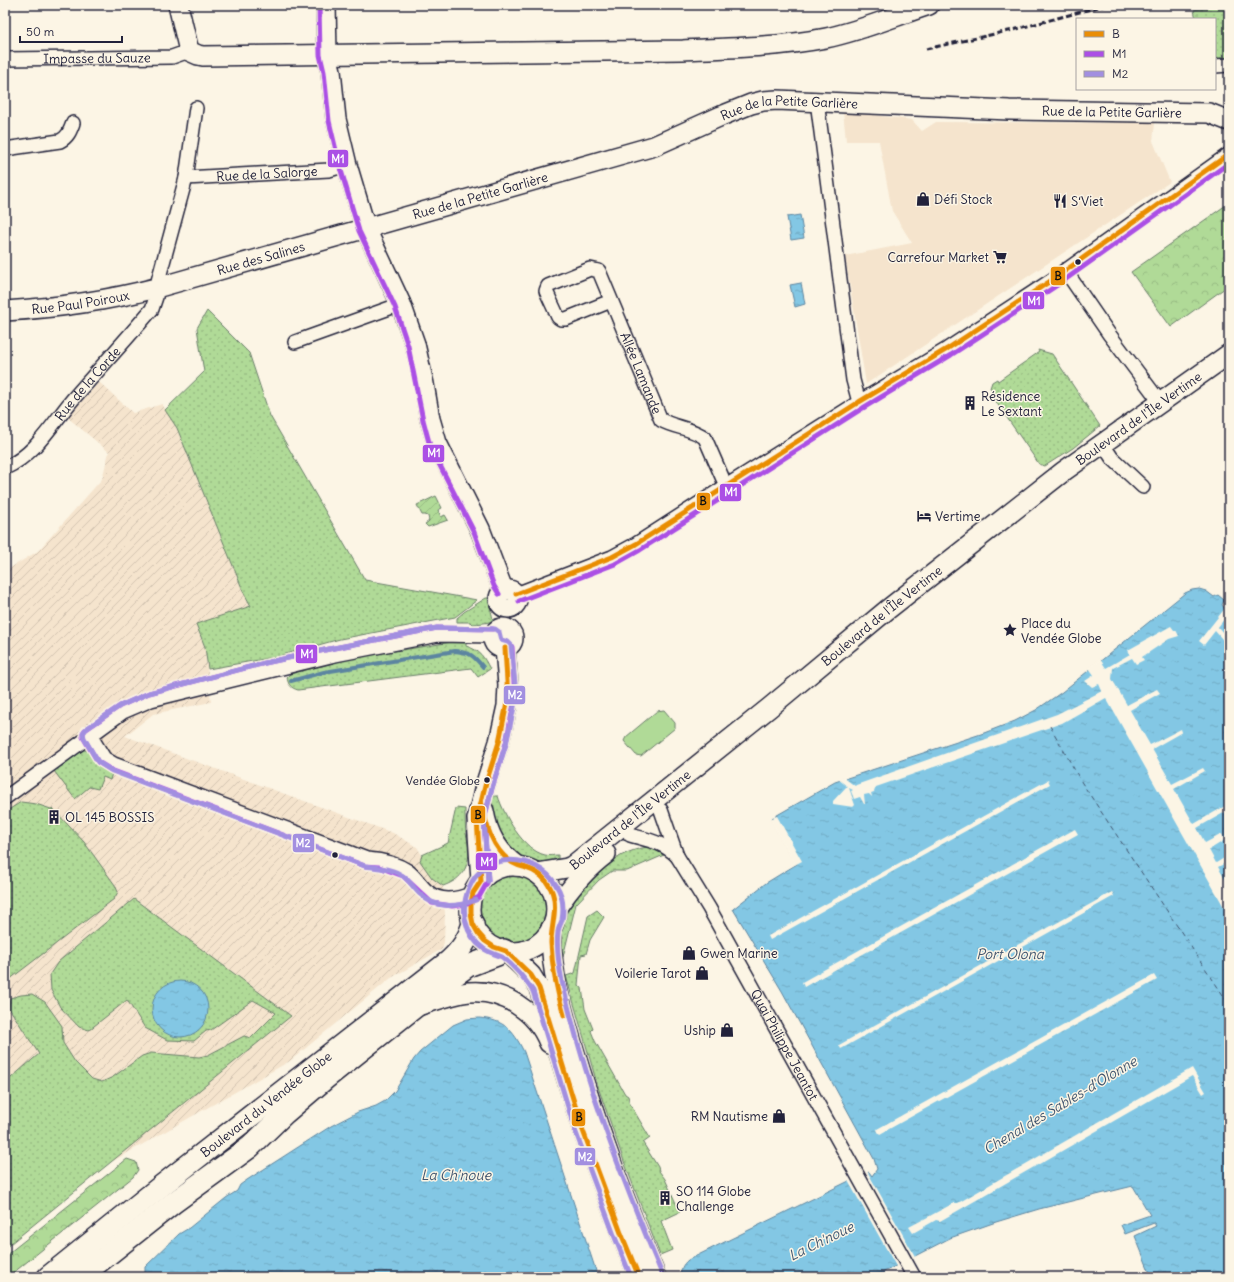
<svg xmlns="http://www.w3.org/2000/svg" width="1234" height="1282" font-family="Delius,sans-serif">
<defs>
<pattern id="industrial-furrows" width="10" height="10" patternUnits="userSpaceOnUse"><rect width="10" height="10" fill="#f5e4cd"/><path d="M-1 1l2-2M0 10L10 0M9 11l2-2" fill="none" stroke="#d2c3b1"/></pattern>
<pattern id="grass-dots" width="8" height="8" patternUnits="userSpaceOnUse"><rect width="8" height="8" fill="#b0da97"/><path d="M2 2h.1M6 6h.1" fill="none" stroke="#97bb83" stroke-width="1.8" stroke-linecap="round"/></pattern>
<pattern id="forest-crowns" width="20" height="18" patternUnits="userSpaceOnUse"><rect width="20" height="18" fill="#b0da97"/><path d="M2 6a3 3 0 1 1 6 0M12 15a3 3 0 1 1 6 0" fill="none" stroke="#97bb83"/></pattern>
<pattern id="garden-furrows" width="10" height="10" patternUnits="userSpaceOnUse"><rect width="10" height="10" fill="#b0da97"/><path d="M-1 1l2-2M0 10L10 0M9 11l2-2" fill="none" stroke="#97bb83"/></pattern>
<pattern id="water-ripples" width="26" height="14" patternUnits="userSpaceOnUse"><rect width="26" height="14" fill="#83c7e4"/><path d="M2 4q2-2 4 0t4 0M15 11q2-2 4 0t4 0" fill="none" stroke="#71abc4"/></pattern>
</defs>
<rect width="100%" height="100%" fill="#fcf5e5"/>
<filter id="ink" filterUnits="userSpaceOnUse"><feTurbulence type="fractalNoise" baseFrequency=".025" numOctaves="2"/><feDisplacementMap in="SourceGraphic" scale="8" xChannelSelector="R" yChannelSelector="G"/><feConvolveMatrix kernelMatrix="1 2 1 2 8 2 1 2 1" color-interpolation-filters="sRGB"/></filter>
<g filter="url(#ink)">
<path fill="#f5e4cd" d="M843,111L912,120L922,131L936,122L1155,123L1153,141L1170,182L866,384L845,256L912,243L892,211L879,141H846Z"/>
<path fill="url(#industrial-furrows)" d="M99,382L133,413L162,404L177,428L244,593L251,607L196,624L205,647L211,702L153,714L125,736L393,833L417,847L422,855L420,861L432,878L443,886L445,914L444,942L442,949L391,978L290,1061L113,1161L39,1054L5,1083V571L38,551L102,479L109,452L67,417Z"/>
<path fill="url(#grass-dots)" stroke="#697e69" d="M1217,5H1229V61H1215V19H1196L1194,10Z
M207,311L249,353L270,416L365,580L477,600L455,617L340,639L275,657L208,669L205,647L196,624L251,606L244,593L177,428L165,410L204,372L197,328Z
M1038,350L1052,354L1100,426L1073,448L1045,466L1039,464L994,399L992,389L990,388L992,382L997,379L998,381L1039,352Z
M486,598H489C490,621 503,622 472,624L470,622H457V618L464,612Z
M452,642H466V646C481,651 483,656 490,669L478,677L471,668L298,690C291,688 288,685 287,677L290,674L352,658Z
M82,749L90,752L104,769L111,770L112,773L110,780L103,777L98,789L89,787L75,799L54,771Z
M492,796H498C504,815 523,850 545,855C549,856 554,855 558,855V861L539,862L515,855L506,848L494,824Z
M21,802L36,804L54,810L84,842L115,885L118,892L114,899L5,983V812Z
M456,808L465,809C465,817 465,825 466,833C467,839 469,846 469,852C468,870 460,880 443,886L432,878L420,861L422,855L448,843Z
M647,847L655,848L664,855L627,871H612L599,880L576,904L563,957H560C559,916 571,897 602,870C617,857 626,851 647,847Z
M480 909a33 33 0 1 1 66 0a33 33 0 1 1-66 0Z
M134,899L291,1016L5,1248V1083L39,1054L9,1008L10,998L21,995L32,994L45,1002L62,1026L63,1043L75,1062L92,1079L102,1082L113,1077L142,1056L151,1053L199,1057L208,1055L244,1036L251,1038L276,1013L253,1000L211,1030L206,1031L194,1041L167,1040L145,1028L127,1000L89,1030L79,1027L60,1007L51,990L50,974L58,962Z
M597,910L604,917L590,940L586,954L581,955L578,985L582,988L585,1009L593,1029L591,1031L595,1041L625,1094L628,1096L630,1104L650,1138L643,1143L658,1167L659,1171L665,1179L680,1212L661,1221L672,1250L660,1255L625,1164L598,1087L566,976L575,973L588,916Z"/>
<path fill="url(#forest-crowns)" stroke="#697e69" d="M1229,203V285L1171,327L1131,272Z
M127,1159L136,1162L138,1170L133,1177L8,1277H5V1256Z"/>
<path fill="url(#garden-furrows)" stroke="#697e69" d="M436,496L442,508L438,510L441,517L445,515L448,520L428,527L425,524L429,521L428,516L425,515H422L417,505Z"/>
<path fill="#b0da97" stroke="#697e69" d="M664,710L675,723V728L641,756L636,755L624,741L626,737L657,711Z"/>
<path fill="url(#water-ripples)" stroke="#5c85a0" d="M800,215L804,238L791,240L787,217Z
M801,283L805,304L795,307L790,285Z
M1199,589L1206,591L1214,597L1218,595L1224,600L1222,605L1229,614V1277H1140L1150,1273L1135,1236L1156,1226L1154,1223L1125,1234L1121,1225L1150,1215L1133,1186L1039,1209L996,1222L950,1238L874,1277H680C681,1269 682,1265 688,1260L847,1182L869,1172L872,1176L877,1169L874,1159L862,1137L782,991L733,909L766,883L797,864L772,818L835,782L984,733L1015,721L1036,710L1062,692L1185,593L1192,590Z
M152 1009a28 28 0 1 1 56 0a28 28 0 1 1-56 0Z
M479,1018C505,1020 513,1030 524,1052L598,1277H145V1267L179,1234L189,1228L226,1198L237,1191L240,1185L247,1180L331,1126L358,1112L376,1106L385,1101L395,1091L414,1059L420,1052L453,1025L467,1019Z"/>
<path fill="#fcf5e5" d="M1226,607L1229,611V613L1218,627L1229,640V647L1215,631L1204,645L1199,641Z
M1171,626L1174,630H1176L1179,636L1169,639L1142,657L1144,660L1136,664L1132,658L1113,668L1112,679L1127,705L1157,689L1160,693L1130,710L1150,745L1181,729L1182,732L1152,749L1172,784L1203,768L1205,771L1174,789L1194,824L1225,806L1227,811L1197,828L1205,843L1222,834L1225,840L1209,850L1216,863L1229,855V861L1218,867L1229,886V925L1224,907L1106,698L1062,723L876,787L874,792L871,793L872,797L869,794L864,795L865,804H864L860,797L854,799L851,791L853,790L849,788L855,805L853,807L833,804V801L846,787H848L838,779L843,777L855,786L856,785L1057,714L1102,691L1099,684L1092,687L1085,681L1094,675L1089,668L1100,659L1106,668L1130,654L1128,650Z
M1048,780L1050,784L770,940L768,936Z
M777,816L802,861L767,880L794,863L770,819Z
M1075,829L1078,834L804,987L802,982Z
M1112,892L1114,896L841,1049L839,1045Z
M1154,975L1157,980L880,1134L878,1132L877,1129Z
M1192,1068L1206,1092L1203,1094L1192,1076L940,1221L936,1220L913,1233L909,1227L954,1203H958Z
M867,1171L916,1258L897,1268L847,1179Z"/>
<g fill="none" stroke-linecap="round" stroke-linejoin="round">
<path stroke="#5c85a0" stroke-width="4" d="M291,681L324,672L455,651C471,653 473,655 483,667"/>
<path stroke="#3f546e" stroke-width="1" stroke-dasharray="5 4" stroke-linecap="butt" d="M1050,726L1082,783L1229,1004"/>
<defs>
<g id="street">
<path id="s1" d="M5,59L172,57L189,51"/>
<path d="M1215,66L1229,65"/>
<path d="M817,101L853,380L859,402"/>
<path d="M5,149L60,141C68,137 70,131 73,123"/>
<path id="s2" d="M186,178L329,170L347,165"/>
<path d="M1065,270L1109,334L1160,402"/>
<path id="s3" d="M611,301L566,319H561L558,317L546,291L548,286L590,269L599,271L661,420C675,428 693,428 705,438L726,486"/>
<path d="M295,342L401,304"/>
<path d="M1108,452L1112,458L1143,487"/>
<path id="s4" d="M5,468C36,454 52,424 73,399C99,369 126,340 152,309L156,297L158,281L186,178L196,108"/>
<path d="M516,594L612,557L636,544L726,486L859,402L947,349L1055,278L1229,154"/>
<path d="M90,735L104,758L114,764L367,859C381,860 396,863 408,871C415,876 420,885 427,891C440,903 459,899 473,893"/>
<path d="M5,798L123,712L151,700L335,655L438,635L493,636"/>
<path id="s5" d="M661,810L677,856L709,908L914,1277"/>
<path d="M630,835C648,840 663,842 677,856"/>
</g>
<g id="secondary">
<path d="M178,5L189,51L198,55L203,56L683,50C731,48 779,47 826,38C861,31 895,16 929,5"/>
<path d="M326,5L327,54L331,71L336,119L347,165L366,229L401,304L415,344L424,384L430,419L437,443L480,529L501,584L505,590"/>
<path id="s6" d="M5,311C56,308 106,301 156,288L654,146L721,116L751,104L763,101L777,100L1009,110L1209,113L1229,121"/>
<circle cx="508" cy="599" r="9"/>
<circle cx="503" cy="638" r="10"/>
<path d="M484,811C488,835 498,852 517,866"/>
<circle cx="513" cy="909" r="43"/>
<path id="s7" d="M537,873L567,868L572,866L769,708L887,610L1064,471L1229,354"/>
<path d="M481,881L477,819L485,786L499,742L507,706L508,685L505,648"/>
<path d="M556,909C570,888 586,869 606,854"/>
<path d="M551,928C550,977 566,1023 580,1070C602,1140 627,1209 656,1277"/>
<path d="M506,951L531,975L539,988L582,1128L621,1233L639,1277"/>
<path d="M421,1005C437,1000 452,994 469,992C502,989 537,1011 549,1043"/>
</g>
<g id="primary">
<path id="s8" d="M48,1277L160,1187L449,961C461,950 468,940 473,924"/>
<path d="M80,1277L173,1203L250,1147L285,1113L326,1078L454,976L468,966L497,955L504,950"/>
</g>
</defs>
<use href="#street" stroke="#22223b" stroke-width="16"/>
<use href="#secondary" stroke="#22223b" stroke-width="22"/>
<use href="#primary" stroke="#22223b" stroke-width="24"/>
<use href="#street" stroke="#fcf5e5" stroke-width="13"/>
<use href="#secondary" stroke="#fcf5e5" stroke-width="19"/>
<use href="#primary" stroke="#fcf5e5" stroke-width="21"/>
<path stroke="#22223b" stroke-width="3" stroke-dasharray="6 3" stroke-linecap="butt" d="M926,49L1013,30L1106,5"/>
<defs>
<path id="bus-1" d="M516,594L612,557L636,544L859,402L947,349L1055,278L1229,154
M505,648L508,698L499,742L485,786L477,819L481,881L473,893L471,903V914L473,924L478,933L485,941L494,947L506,951L531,975L539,988L582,1128L621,1233L639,1277
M482,805C486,825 492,848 510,861C515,865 520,866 526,868C537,871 546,879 551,889C559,907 551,925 551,943C552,968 557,992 564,1015"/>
<path id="bus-2" d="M319,5L320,55L324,72L329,121L340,167L359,231L395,307L408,346L423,420L430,446L474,532L494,586L499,594
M519,601L615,564L640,550L863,408L951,355L1059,284L1229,163
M493,629L437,628L334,648L265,663L149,693L120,706L85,730L83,733V737L98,762L111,770L365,866L379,867L403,876L432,903L452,906L467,904L479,897L488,881L484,820L492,788L506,743L515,699L512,647"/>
<path id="bus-3" d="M476,900C457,907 436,910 420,894C414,889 410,881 403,876C392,868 378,868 365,866L112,771L98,762L84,738L83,733L86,729L120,706L149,693L265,663L334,648L437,628L495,629L499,632L501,640L508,642L511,645L515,684L514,707L506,744L492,788L484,820L488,881
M631,1277L614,1235L575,1130L533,991C525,979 514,966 502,957C496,954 490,953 484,949C464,935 460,909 469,888C484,850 537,853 556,885C563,895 564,908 562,920C561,924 558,928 558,932C556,948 559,966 562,981C585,1082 622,1179 662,1274"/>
</defs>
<use href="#bus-1" stroke="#fcf5e5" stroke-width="8"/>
<use href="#bus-2" stroke="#fcf5e5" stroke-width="8"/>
<use href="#bus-3" stroke="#fcf5e5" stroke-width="8"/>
<use href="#bus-1" stroke="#e98d06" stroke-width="5"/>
<use href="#bus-2" stroke="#ab4fe5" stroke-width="5"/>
<use href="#bus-3" stroke="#a28fe0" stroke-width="5"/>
</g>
</g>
<defs>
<symbol id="shop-bare" viewBox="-9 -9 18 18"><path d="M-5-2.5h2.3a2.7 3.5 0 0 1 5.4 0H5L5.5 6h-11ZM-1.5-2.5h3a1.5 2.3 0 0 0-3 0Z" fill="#22223b" stroke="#fcf5e5" stroke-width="2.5" paint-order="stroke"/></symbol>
<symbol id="restaurant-bare" viewBox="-9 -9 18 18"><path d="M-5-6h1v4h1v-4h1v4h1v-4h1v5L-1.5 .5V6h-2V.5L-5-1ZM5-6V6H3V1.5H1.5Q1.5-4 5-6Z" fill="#22223b" stroke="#fcf5e5" stroke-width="2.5" paint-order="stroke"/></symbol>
<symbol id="supermarket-bare" viewBox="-9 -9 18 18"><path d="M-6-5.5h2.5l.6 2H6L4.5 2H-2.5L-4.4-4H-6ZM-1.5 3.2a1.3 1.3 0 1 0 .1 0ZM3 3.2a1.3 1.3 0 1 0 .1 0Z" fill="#22223b" stroke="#fcf5e5" stroke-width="2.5" paint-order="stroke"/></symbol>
<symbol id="building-bare" viewBox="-9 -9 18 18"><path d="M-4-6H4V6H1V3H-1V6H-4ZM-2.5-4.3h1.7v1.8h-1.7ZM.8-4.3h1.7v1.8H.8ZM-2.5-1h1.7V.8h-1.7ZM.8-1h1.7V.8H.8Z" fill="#22223b" stroke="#fcf5e5" stroke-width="2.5" paint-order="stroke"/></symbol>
<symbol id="hotel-bare" viewBox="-9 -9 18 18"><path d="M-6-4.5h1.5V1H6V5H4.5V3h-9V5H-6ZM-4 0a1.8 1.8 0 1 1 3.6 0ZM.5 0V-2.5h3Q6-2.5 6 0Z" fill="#22223b" stroke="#fcf5e5" stroke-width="2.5" paint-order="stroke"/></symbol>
<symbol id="sight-bare" viewBox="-9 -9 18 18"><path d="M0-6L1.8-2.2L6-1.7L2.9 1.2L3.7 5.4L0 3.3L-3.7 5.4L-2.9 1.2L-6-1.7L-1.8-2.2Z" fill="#22223b" stroke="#fcf5e5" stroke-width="2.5" paint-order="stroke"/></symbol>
</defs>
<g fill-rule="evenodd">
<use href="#shop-bare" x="913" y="189" width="20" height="20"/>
<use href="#restaurant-bare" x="1050" y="191" width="20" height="20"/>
<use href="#supermarket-bare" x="990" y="247" width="20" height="20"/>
<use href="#building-bare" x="960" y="393" width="20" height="20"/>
<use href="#hotel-bare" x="914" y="506" width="20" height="20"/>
<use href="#sight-bare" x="1000" y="620" width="20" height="20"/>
<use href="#building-bare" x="44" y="807" width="20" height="20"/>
<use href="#shop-bare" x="679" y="943" width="20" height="20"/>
<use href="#shop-bare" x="692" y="963" width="20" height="20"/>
<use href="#shop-bare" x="717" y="1020" width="20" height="20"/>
<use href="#shop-bare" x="769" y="1106" width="20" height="20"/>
<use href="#building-bare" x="655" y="1188" width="20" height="20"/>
</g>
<g fill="#22223b" stroke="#fcf5e5" stroke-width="1.5">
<circle cx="1078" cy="262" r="3.5"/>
<circle cx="487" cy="780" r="3.5"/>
<circle cx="335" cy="855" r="3.5"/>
</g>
<g text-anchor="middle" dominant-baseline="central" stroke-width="3" stroke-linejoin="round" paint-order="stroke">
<g font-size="12" fill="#22223b" stroke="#fcf5e5" text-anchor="end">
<text x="480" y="780">Vendée Globe</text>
</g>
<g font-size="13" fill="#22223b" stroke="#fcf5e5">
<text stroke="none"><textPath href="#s1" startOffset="92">Impasse du Sauze</textPath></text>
<text stroke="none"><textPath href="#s6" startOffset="814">Rue de la Petite Garlière</textPath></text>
<text stroke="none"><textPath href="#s6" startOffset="1138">Rue de la Petite Garlière</textPath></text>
<text stroke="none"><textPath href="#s2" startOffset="81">Rue de la Salorge</textPath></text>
<text stroke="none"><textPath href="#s6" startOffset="490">Rue de la Petite Garlière</textPath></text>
<text stroke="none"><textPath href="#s6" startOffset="262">Rue des Salines</textPath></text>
<text stroke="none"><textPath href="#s6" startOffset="76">Rue Paul Poiroux</textPath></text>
<text stroke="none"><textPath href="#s3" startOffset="256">Allée Lamande</textPath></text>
<text stroke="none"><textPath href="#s4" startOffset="119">Rue de la Corde</textPath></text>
<text stroke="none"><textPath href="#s7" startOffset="758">Boulevard de l'Île Vertime</textPath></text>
<text stroke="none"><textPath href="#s7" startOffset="434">Boulevard de l'Île Vertime</textPath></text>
<text stroke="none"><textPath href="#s7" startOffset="110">Boulevard de l'Île Vertime</textPath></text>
<text stroke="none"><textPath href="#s5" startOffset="266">Quai Philippe Jeantot</textPath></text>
<text stroke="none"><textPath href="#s8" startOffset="278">Boulevard du Vendée Globe</textPath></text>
</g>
<g font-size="13" fill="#22223b" stroke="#fcf5e5" text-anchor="start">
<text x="934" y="199">Défi Stock</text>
<text x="1071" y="201">S‘Viet</text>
<text x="989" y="257" text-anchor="end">Carrefour Market</text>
<text x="981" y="396">Résidence<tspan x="981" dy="15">Le Sextant</tspan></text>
<text x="935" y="516">Vertime</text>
<text x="1021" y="623">Place du<tspan x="1021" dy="15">Vendée Globe</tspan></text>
<text x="65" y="817">OL 145 BOSSIS</text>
<text x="700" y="953">Gwen Marine</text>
<text x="691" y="973" text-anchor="end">Voilerie Tarot</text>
<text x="716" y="1030" text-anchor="end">Uship</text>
<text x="768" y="1116" text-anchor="end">RM Nautisme</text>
<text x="676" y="1191">SO 114 Globe<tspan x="676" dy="15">Challenge</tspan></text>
</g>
<g font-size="14" font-style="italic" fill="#3f546e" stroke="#fcf5e5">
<text x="1010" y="954">Port Olona</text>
<text transform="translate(1060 1105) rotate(-31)">Chenal des Sables-d'Olonne</text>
<text x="456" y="1175">La Ch'noue</text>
<text transform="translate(821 1241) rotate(-26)">La Ch'noue</text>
</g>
</g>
<g stroke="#fcf5e5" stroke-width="1.5">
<rect x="327" y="149" width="22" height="19" rx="4" fill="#ab4fe5"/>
<rect x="1050" y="266" width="16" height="20" rx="4" fill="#e98d06"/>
<rect x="1022" y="291" width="23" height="19" rx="4" fill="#ab4fe5"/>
<rect x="422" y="444" width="23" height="19" rx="4" fill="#ab4fe5"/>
<rect x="719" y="483" width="23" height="19" rx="4" fill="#ab4fe5"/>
<rect x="696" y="492" width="15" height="19" rx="4" fill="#e98d06"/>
<rect x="295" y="644" width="23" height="20" rx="4" fill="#ab4fe5"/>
<rect x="503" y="685" width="23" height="20" rx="4" fill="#a28fe0"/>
<rect x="470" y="805" width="16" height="19" rx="4" fill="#e98d06"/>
<rect x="292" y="833" width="23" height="20" rx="4" fill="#a28fe0"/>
<rect x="475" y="852" width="23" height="19" rx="4" fill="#ab4fe5"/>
<rect x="571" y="1108" width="15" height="19" rx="4" fill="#e98d06"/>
<rect x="574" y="1147" width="22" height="19" rx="4" fill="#a28fe0"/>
</g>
<g font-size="11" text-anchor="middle" font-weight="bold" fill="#fff">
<text x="338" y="163">M1</text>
<text x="1034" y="305">M1</text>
<text x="434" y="457">M1</text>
<text x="731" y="496">M1</text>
<text x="307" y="658">M1</text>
<text x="515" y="699">M2</text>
<text x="303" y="847">M2</text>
<text x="487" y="866">M1</text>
<text x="585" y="1161">M2</text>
</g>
<g font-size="11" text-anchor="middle" font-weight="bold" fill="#111">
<text x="1058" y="280">B</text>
<text x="703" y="505">B</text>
<text x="478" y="819">B</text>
<text x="579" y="1121">B</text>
</g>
<rect width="1234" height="1282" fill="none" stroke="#fcf5e5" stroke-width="20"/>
<rect x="10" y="10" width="1214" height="1262" fill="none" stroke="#22223b" stroke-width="1.5" filter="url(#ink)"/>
<rect x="1076" y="18" width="140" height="72" fill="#fcf5e5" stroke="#a5a1a1"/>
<rect x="1084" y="31" width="20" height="6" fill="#e98d06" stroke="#a5a1a1"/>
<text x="1112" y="38" font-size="12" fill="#22223b">B</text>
<rect x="1084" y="51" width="20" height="6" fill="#ab4fe5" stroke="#a5a1a1"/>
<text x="1112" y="58" font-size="12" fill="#22223b">M1</text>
<rect x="1084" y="71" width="20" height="6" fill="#a28fe0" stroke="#a5a1a1"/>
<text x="1112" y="78" font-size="12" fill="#22223b">M2</text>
<path d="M20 36v6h102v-6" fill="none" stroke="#22223b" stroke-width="2"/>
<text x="26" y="36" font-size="12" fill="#22223b" stroke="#fcf5e5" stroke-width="3" paint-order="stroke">50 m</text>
</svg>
